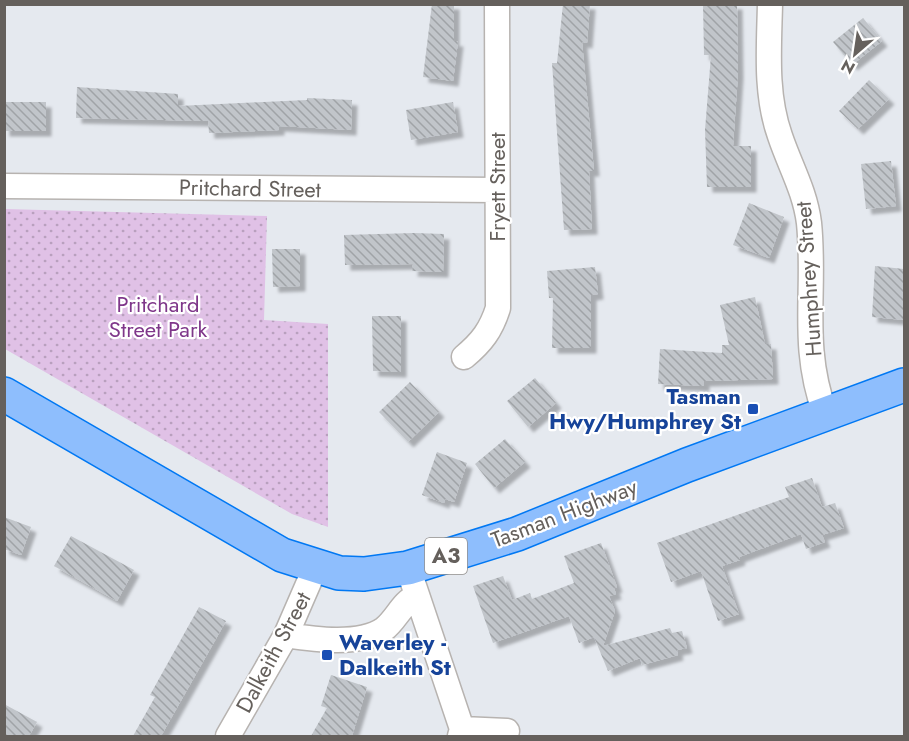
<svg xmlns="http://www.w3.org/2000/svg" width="909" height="741" font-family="Jost,sans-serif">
<defs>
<pattern id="park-dots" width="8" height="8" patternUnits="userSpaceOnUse" patternTransform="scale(1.5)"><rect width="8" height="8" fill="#e0c1e6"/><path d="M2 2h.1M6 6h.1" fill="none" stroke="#b9a0be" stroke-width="1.8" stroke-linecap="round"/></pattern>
<pattern id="building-back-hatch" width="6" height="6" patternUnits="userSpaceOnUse" patternTransform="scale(1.5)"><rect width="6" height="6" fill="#c1c5ca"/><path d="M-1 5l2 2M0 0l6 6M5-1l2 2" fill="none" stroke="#a0a3a7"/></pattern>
<filter id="shadow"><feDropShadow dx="5.5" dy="5.5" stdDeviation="1.5" flood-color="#0004"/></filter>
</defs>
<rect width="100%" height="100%" fill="#e5e9ef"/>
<path fill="url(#park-dots)" d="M5,209L267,216L264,320L328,324V527L292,514L5,349Z"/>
<path fill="url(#building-back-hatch)" filter="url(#shadow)" d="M432,4H454V41H458L453,81L423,77Z
M563,4H590L587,43L582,42L594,171H589L592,229L564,230L552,63H557Z
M703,4H737L738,73L733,146H751V187H707L705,130L711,55H704Z
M863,18L882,41L852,65L833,42Z
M869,80L889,99L858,129L839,111Z
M77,87L178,94V106L307,100V98L352,100L351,130L279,126V130L209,133L208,121L76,118Z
M4,102H46V131H4Z
M453,102L458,132L411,140L406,110Z
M891,161L896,206L866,209L861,164Z
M749,203L784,217L769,258L733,245Z
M414,233L444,234L443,272L412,271L413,264L345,265L344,235Z
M272,249H300V286L273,287Z
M875,266L904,269V320L872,317Z
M595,267L598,294L591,295V348H552L553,298H549L547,271Z
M755,297L765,344H771L773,379L704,381V386L658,384L660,349L722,353V345H729L720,305Z
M372,316H401V372L373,371Z
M535,378L556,403L528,427L507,401Z
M410,382L439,412L408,442L379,412Z
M505,439L525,462L494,488L475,464Z
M437,452L467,463L454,502L445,499L444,503L422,495Z
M812,478L822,507L835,503L844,528L822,535L825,542L806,549L801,534L739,557L740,560L722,566L739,614L718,621L701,571L671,582L657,543L789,497L785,487Z
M4,517L31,527L21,555L4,549Z
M71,536L134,570L117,601L54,566Z
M601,543L617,587L614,588L616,594L609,596L615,611L603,646L670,628L672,633L682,631L687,648L677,650L678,655L642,665L640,658L608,671L594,637L579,643L569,616L493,643L473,586L503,576L512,600L530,593L532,599L574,583L564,556Z
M199,607L226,621L161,736H133L155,697L150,695Z
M331,675L367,687L352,736H311L327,708L321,706Z
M4,704L37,722L29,736H4Z"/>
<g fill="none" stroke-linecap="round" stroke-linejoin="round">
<defs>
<path id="minor" d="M770,4C769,48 765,94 780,136C790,166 805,191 809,223C816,291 800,345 825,413
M4,186L496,190
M464,357C482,342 491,330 498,308L497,4
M408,568L462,729L460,736
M286,635C313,639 360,646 384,629C397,619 402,602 417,596
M462,729L507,731
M228,736L286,635L316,566"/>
<path id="highway" d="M4,394L282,555L339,573L364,574L408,568L517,534L687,465L904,385"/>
</defs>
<use href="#minor" stroke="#b7b3b0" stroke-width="27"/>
<use href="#highway" stroke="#0178f3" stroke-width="36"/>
<use href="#minor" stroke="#fff" stroke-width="24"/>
<use href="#highway" stroke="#8ebefd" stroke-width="33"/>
</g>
<g fill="#1a4fb4" stroke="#fff" stroke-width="2">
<rect x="747" y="403" width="12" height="12" rx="3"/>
<rect x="321" y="649" width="12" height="12" rx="3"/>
</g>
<g text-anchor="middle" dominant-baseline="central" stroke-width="4.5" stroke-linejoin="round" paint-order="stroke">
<rect fill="#fff" stroke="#93908d" stroke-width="1.5" x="425" y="538" width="42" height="36" rx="4.5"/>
<g font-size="21" font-weight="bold" fill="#65605c">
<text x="446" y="556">A3</text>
</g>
<g font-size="22" fill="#65605c" stroke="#fff">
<text transform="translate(497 187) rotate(-90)">Fryett Street</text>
<text transform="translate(250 188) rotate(1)">Pritchard Street</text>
<text transform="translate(808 279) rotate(-94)">Humphrey Street</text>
<text transform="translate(564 513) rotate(-21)">Tasman Highway</text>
<text transform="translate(273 652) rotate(-62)">Dalkeith Street</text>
</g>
<g font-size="22" fill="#7f378a" stroke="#fff">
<text x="158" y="304">Pritchard<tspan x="158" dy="25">Street Park</tspan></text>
</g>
<g font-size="22" font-weight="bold" fill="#164399" stroke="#fff" text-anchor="end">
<text x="741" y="396">Tasman<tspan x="741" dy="25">Hwy/Humphrey St</tspan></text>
<text x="339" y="642" text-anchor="start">Waverley -<tspan x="339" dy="25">Dalkeith St</tspan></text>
</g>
</g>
<rect width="909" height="741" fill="none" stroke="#65605c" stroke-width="12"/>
<g transform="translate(855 54) rotate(209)" stroke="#ffffff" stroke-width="4.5" paint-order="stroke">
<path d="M0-4.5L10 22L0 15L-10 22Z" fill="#65605c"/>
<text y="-9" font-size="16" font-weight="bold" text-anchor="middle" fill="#65605c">N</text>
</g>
</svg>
